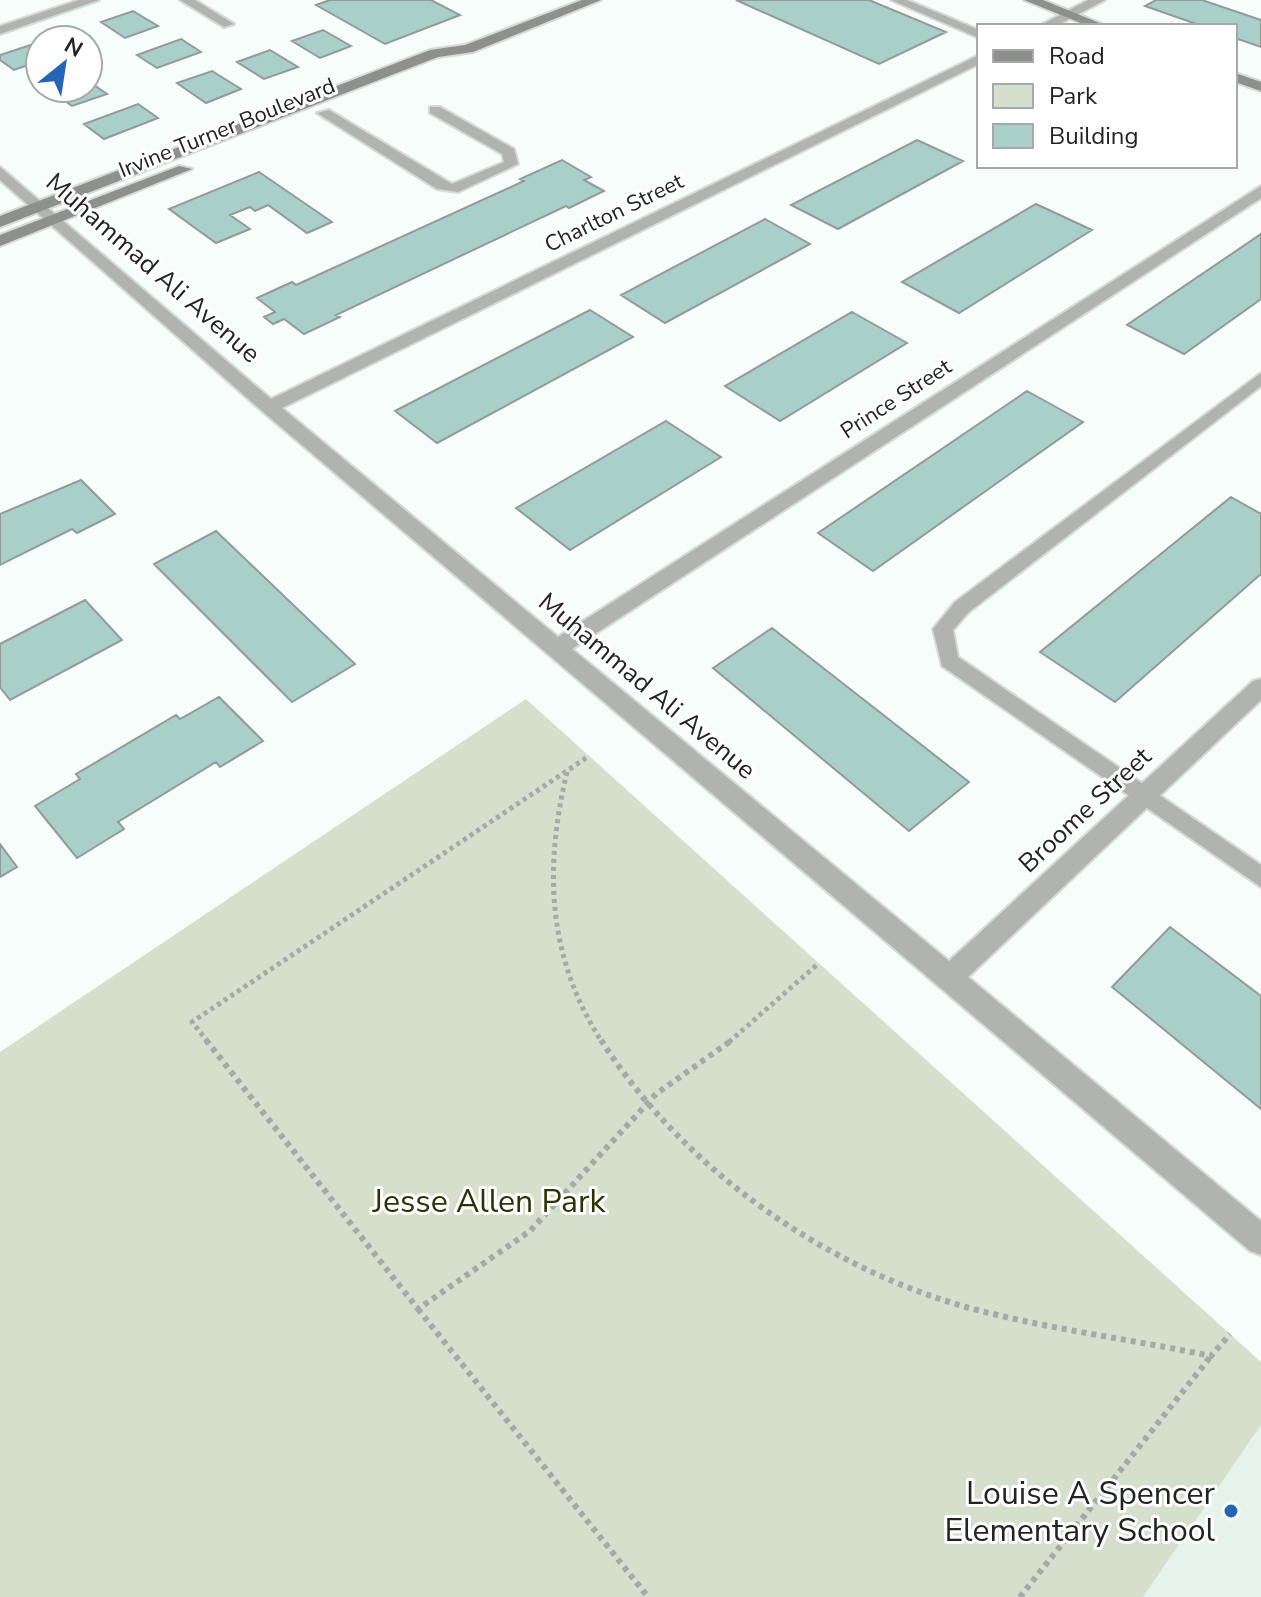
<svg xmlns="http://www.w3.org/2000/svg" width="1261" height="1597" font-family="'Nunito Sans',sans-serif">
<rect width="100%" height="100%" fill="#f7fdfa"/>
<path fill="#e6f3ec" d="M1261,1425V1597H1143Z"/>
<path fill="#d6decc" d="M526,699L1261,1362V1425L1143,1597H0V1052Z"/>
<path fill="#a9d0c8" stroke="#949a99" stroke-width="2" d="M330,0H431L460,15L385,44L316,5Z
M736,0H869L946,32L879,64Z
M1156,0H1202L1261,20V47L1235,38V26H1202L1145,6Z
M133,11L158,26L125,38L101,22Z
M323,30L351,46L320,58L292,41Z
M181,39L201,52L157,68L137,55Z
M40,42V61L14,70L0,60V55Z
M270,50L298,67L264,79L237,62Z
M212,71L241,89L206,103L177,83Z
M88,81L107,94L72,106L47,88H88Z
M138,104L158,118L104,139L84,124Z
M917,140L963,161L838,229L791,205Z
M562,160L591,177L584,180L604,191L569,208L566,206L336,315L340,317L304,334L284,319L273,324L264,317L275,312L257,298L292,282L296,285L524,181L520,179Z
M259,172L332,222L307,233L268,205L255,211L250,207L230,215L250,229L216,243L169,209Z
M1036,204L1092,230L959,313L902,282Z
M765,219L810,244L665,323L621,295Z
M1261,234V299L1184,354L1127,325Z
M590,310L633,337L437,443L395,411Z
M852,312L907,343L780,421L725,386Z
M1027,391L1083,422L873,571L818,533Z
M666,421L721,457L570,550L516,508Z
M81,480L115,514L77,533L72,529L0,565V514Z
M1231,497L1261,514V574L1115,702L1040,652Z
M216,531L355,664L292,702L154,564Z
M85,600L122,640L10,700L0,687V644Z
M772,628L969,782L909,831L713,668Z
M219,697L263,741L220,767L216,762L118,822L124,829L77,858L35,806L80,779L76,774L176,715L180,719Z
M0,844L17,867L0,877Z
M1170,927L1261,996V1109L1112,987Z"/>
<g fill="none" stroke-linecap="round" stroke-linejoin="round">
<defs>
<path id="lane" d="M180,0H195L234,24L224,27Z
M891,0H907L979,30V38Z
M430,107H440L514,149L518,164L458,192L437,189L317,113L329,110L452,184L504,162L502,154L430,113Z
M1261,373V386L969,612L953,630L958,657L1261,865V887L942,666L933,629L955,602Z"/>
<path id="street" d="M79,0H99L0,34V26Z
M1088,0H1105L1056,26H1039Z
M979,55V64L282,408L558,637L1261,186V198L572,649L949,961L1253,681L1261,679V700L968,977L1261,1221V1255L1250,1251L262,411L0,180V167L271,399Z"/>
<path id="secondary" d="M582,0H601L473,52L438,57L0,227V216L430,50L465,45Z
M1024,0H1043L1107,26H1088Z
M1235,73L1261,82V91L1235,82Z
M179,166L192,169L0,246V235Z"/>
</defs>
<use href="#lane" stroke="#d5dad8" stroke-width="4"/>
<use href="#street" stroke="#d5dad8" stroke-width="4"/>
<use href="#secondary" stroke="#d5dad8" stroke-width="4"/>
<path stroke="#a5a9a7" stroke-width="5" stroke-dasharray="4 4" stroke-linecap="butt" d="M567,772C544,868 547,957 602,1042
M208,1042L192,1022L589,756
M729,1042L819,963"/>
<path stroke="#a5a9a7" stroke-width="6" stroke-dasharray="5 5" stroke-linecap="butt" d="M206,1040L418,1309L530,1231L656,1094L732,1040
M601,1040C682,1167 821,1266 966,1307C1046,1329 1130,1339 1211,1356L1230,1334
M418,1309L648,1597
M1020,1597L1211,1356"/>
<use href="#lane" fill="#b1b3b1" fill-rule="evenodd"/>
<use href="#street" fill="#b1b3b1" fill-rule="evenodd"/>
<use href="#secondary" fill="#8e908e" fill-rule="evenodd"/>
</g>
<circle fill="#2465b6" stroke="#fff" stroke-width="3" cx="1231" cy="1511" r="8"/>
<g text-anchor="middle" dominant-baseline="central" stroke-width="6" stroke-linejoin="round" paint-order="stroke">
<g font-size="22" fill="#232524" stroke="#fff">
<text transform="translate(227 128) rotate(-22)">Irvine Turner Boulevard</text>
<text transform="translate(614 213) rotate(-26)">Charlton Street</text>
<text transform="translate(896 399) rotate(-33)">Prince Street</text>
</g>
<g font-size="26" fill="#232524" stroke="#fff">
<text transform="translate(153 268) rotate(41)">Muhammad Ali Avenue</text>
<text transform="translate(647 686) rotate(40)">Muhammad Ali Avenue</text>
<text transform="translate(1085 810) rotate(-43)">Broome Street</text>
</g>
<g font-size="32" fill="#283605" stroke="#fff">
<text x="489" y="1201">Jesse Allen Park</text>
</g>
<g font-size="32" fill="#232524" stroke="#fff" text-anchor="end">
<text x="1215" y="1493">Louise A Spencer<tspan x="1215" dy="37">Elementary School</tspan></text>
</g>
</g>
<rect x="977" y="24" width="260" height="144" fill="#ffffff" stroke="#a7a8a7" stroke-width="2"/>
<rect x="993" y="50" width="40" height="12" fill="#8e908e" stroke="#a7a8a7" stroke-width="2"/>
<text x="1049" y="64" font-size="24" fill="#232524">Road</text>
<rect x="993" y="84" width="40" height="24" fill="#d6decc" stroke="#a7a8a7" stroke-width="2"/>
<text x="1049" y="104" font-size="24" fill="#232524">Park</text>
<rect x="993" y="124" width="40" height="24" fill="#a9d0c8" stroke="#a7a8a7" stroke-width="2"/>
<text x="1049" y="144" font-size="24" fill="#232524">Building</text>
<g transform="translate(64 64) rotate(30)"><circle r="38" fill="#ffffff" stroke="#a7a8a7" stroke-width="2"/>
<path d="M0-6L14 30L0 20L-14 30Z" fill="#2465b6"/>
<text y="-12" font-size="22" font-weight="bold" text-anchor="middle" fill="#232524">N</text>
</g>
</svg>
